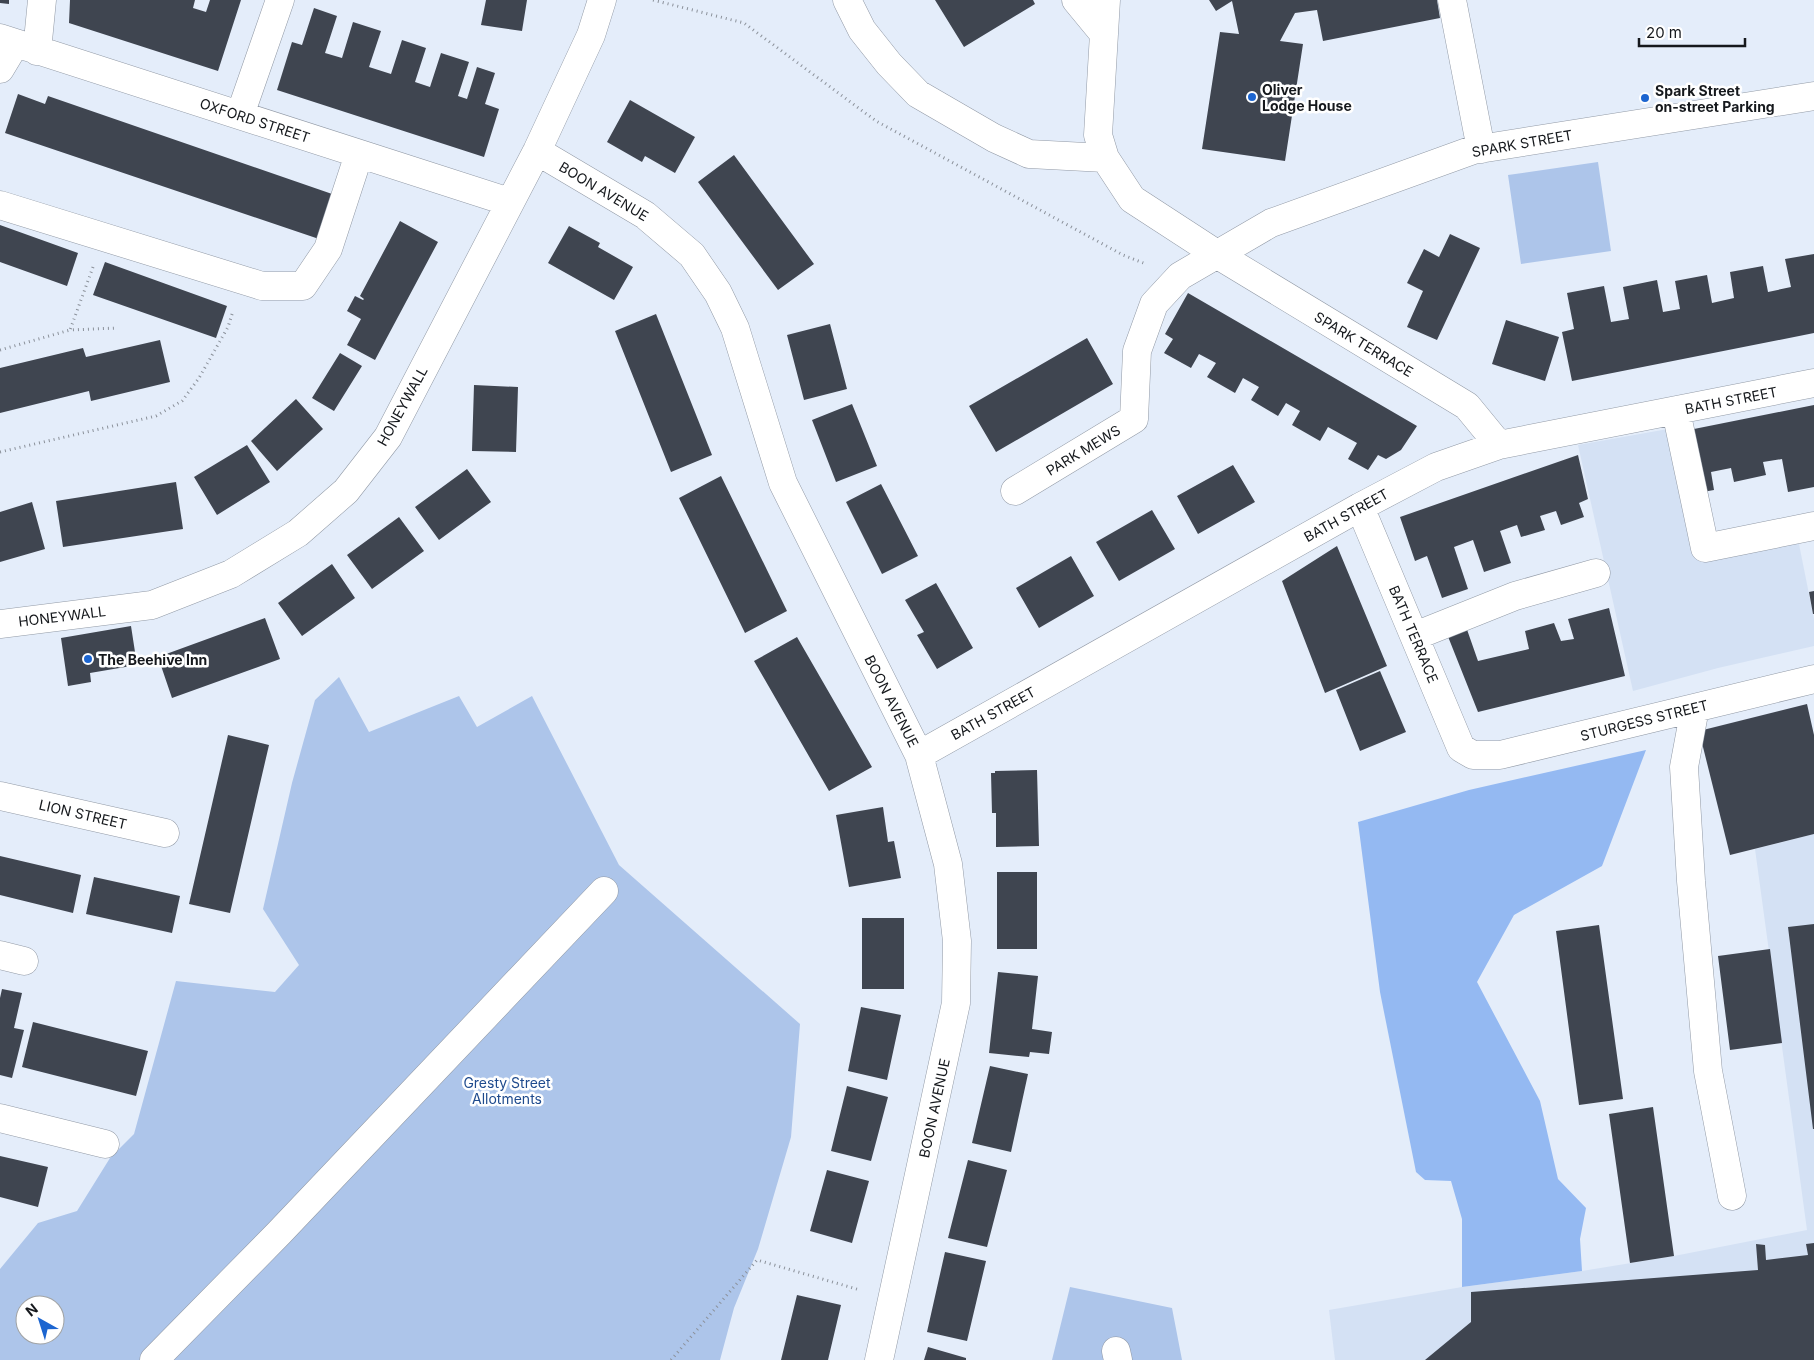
<svg xmlns="http://www.w3.org/2000/svg" width="1814" height="1360" font-family="Inter,sans-serif">
<rect width="100%" height="100%" fill="#e4edfa"/>
<path fill="#d4e1f4" d="M1668,429L1696,559L1798,539L1814,619V646L1718,668L1633,691L1578,445Z
M1814,834V1360H1335L1329,1310L1462,1287L1582,1271L1674,1256L1807,1230L1755,849Z"/>
<path fill="#adc5ea" fill-rule="evenodd" d="M1598,162L1611,251L1521,264L1508,175Z
M339,677L369,732L459,696L477,727L532,696L619,865L800,1024L791,1137L758,1249L734,1308L720,1360H0V1269L38,1223L77,1211L110,1158L134,1134L176,981L275,992L299,965L263,909L292,783L315,700ZM25,1305H55V1335H25Z
M1070,1287L1172,1308L1182,1360H1052Z"/>
<path fill="#94b9f2" d="M1646,750L1602,866L1514,915L1477,982L1540,1101L1558,1179L1586,1208L1580,1239L1582,1271L1462,1287V1219L1451,1181L1425,1180L1416,1172L1380,992L1358,822L1469,790Z"/>
<path fill="#3f4550" d="M0,0H9V4L0,3Z
M70,0H195L193,8L206,12L210,0H241L218,71L69,23Z
M486,0H527L522,31L481,25Z
M935,0H1033L1035,4L964,47Z
M1209,0H1437L1440,18L1323,41L1317,10L1295,13L1280,41L1303,44L1285,161L1202,149L1220,32L1239,34L1232,1L1216,11Z
M314,8L337,16L325,53L342,58L353,22L381,31L369,67L391,74L402,40L426,48L415,82L430,87L441,53L469,62L458,96L467,99L477,67L495,73L485,104L499,109L484,157L277,90L292,42L302,45Z
M18,94L45,104L48,96L335,195L319,239L5,133Z
M630,100L695,137L675,173L645,156L642,162L607,142Z
M734,155L814,264L778,290L698,182Z
M400,221L438,242L375,360L347,345L361,319L347,311L355,296L363,300L364,299L360,296Z
M0,225L78,253L67,286L0,262Z
M569,226L600,243L598,247L633,267L614,300L548,263Z
M1450,234L1480,248L1437,340L1407,327L1423,291L1407,283L1424,249L1439,257Z
M1814,254V333L1572,381L1562,332L1574,329L1567,293L1604,286L1611,322L1629,319L1623,287L1657,280L1663,312L1680,309L1675,281L1707,275L1712,303L1734,298L1730,272L1763,266L1768,292L1791,287L1785,259Z
M105,262L227,306L216,338L93,295Z
M1188,293L1417,426L1401,450L1386,459L1378,455L1368,470L1348,459L1357,443L1328,427L1320,441L1292,425L1300,411L1286,403L1278,416L1251,400L1259,387L1243,378L1235,393L1207,377L1216,363L1199,354L1191,368L1164,353L1173,339L1165,334Z
M656,314L712,455L671,472L615,331Z
M1506,320L1559,337L1545,381L1492,364Z
M830,324L847,389L804,400L787,335Z
M1087,338L1113,384L996,452L969,406Z
M160,340L170,382L91,401L89,391L0,413V368L83,348L86,357Z
M340,353L362,366L334,411L312,398Z
M474,385L518,387L516,452L472,451Z
M296,399L323,429L277,471L251,441Z
M852,404L877,466L836,482L812,420Z
M1814,405V487L1788,492L1782,459L1763,462L1766,475L1734,482L1731,468L1711,472L1714,490L1697,493L1684,431Z
M247,445L270,482L217,515L194,477Z
M1578,455L1588,499L1579,503L1584,517L1561,525L1556,511L1540,516L1545,530L1521,537L1517,525L1500,531L1511,563L1484,572L1473,540L1454,547L1468,589L1442,598L1427,556L1415,561L1400,517Z
M1233,465L1255,502L1198,534L1177,496Z
M467,469L491,502L439,540L415,507Z
M721,476L787,611L745,633L679,498Z
M176,482L183,529L63,547L56,501Z
M881,484L918,556L882,574L846,502Z
M32,502L45,549L0,562V512Z
M1152,510L1175,549L1119,581L1096,542Z
M399,517L424,551L372,589L347,555Z
M1337,546L1387,666L1325,693L1282,581Z
M1071,556L1094,596L1039,628L1016,588Z
M332,564L355,598L302,636L278,603Z
M936,583L973,648L937,669L917,635L924,632L905,600Z
M1814,591V614H1813L1809,592Z
M1609,608L1625,676L1478,712L1445,629L1464,621L1478,661L1529,649L1525,631L1554,623L1561,641L1574,639L1568,619Z
M265,618L280,659L172,698L158,657Z
M131,626L137,665L90,673L91,682L68,686L61,638Z
M797,637L872,767L829,791L754,661Z
M1380,671L1406,732L1360,751L1336,690Z
M1807,704L1814,735V834L1730,855L1699,731Z
M228,735L269,745L230,913L189,904Z
M1037,770L1039,846L996,847V813H992L991,773H995V771Z
M883,807L888,842L894,841L901,878L849,887L836,815Z
M0,856L81,875L73,913L0,895Z
M997,872H1037V949H997Z
M94,877L180,896L172,933L86,914Z
M862,918H904V989H862Z
M1814,924V1129H1813L1788,927Z
M1599,925L1623,1099L1579,1105L1556,931Z
M1770,949L1782,1043L1730,1050L1718,956Z
M998,972L1038,976L1032,1029L1052,1032L1049,1054L1030,1052L1029,1057L989,1053Z
M2,989L22,993L14,1028L24,1030L12,1078L0,1075V998Z
M861,1007L901,1015L887,1080L848,1071Z
M33,1022L148,1051L136,1096L22,1067Z
M990,1066L1028,1074L1011,1152L972,1143Z
M847,1086L888,1097L871,1161L831,1151Z
M1653,1107L1674,1256L1630,1263L1609,1114Z
M0,1156L48,1167L38,1207L0,1197Z
M968,1160L1007,1170L987,1247L948,1238Z
M827,1170L869,1181L852,1243L810,1231Z
M1814,1243V1360H1425L1471,1322V1292L1758,1270L1756,1244L1765,1245L1766,1260L1808,1255L1806,1244Z
M945,1252L986,1261L967,1341L927,1332Z
M797,1295L841,1305L828,1360H781Z
M928,1347L966,1358V1360H924Z"/>
<g fill="none" stroke-linecap="round" stroke-linejoin="round">
<defs>
<path id="minor" d="M847,0L862,30L889,64L918,94L994,138L1029,154L1105,158
M1076,0L1104,34
M1106,0L1098,135L1105,158L1132,199L1218,255L1467,406L1499,445
M1452,0L1481,149
M0,38L509,202
M37,51L42,0
M0,69L15,44
M240,115L280,0
M537,151L645,215L692,255L718,293L735,328L783,483L919,755L948,864L957,941L956,1003L879,1360
M0,205L262,286H303L328,249L359,154
M1676,411L1705,548L1814,526
M1015,491L1134,419L1137,351L1154,304L1180,276L1271,223L1473,150L1814,96
M1360,507L1461,748L1473,755H1500L1814,679
M0,624L152,605L231,574L298,533L346,491L388,437L537,151L591,35L602,0
M1415,636L1515,596L1596,573
M1695,708L1684,767L1691,881L1708,1071L1732,1196
M919,755L1360,507L1436,467L1499,445L1814,383
M0,796L165,833
M0,955L24,961
M0,1118L105,1144
M1116,1351L1118,1360
M154,1360L279,1233L604,891"/>
</defs>
<use href="#minor" stroke="#929aa6" stroke-width="29"/>
<path stroke="#8b919a" stroke-width="3" stroke-dasharray="1 4" stroke-linecap="butt" d="M653,0L744,23L876,121L1123,255L1146,264
M93,267L70,330L117,328
M0,350L70,330
M0,452L156,416L182,401L199,378L228,327L233,311
M671,1360L757,1260L860,1290"/>
<use href="#minor" stroke="#fff" stroke-width="28"/>
</g>
<g fill="#1c65d0" stroke="#fff" stroke-width="2">
<circle cx="1252" cy="97" r="5"/>
<circle cx="1645" cy="98" r="5"/>
<circle cx="88" cy="659" r="5"/>
</g>
<g text-anchor="middle" dominant-baseline="central" stroke-width="5" stroke-linejoin="round" paint-order="stroke">
<g font-size="14" font-weight="bold" fill="#15181c" stroke="#fff" text-anchor="start">
<text x="1262" y="89">Oliver<tspan x="1262" dy="16">Lodge House</tspan></text>
<text x="1655" y="90">Spark Street<tspan x="1655" dy="16">on-street Parking</tspan></text>
<text x="98" y="659">The Beehive Inn</text>
</g>
<g font-size="14" fill="#15181c" stroke="#fff">
<text transform="translate(255 120) rotate(18)">OXFORD STREET</text>
<text transform="translate(1522 143) rotate(-10)">SPARK STREET</text>
<text transform="translate(604 191) rotate(31)">BOON AVENUE</text>
<text transform="translate(1364 344) rotate(31)">SPARK TERRACE</text>
<text transform="translate(1731 400) rotate(-11)">BATH STREET</text>
<text transform="translate(402 406) rotate(-61)">HONEYWALL</text>
<text transform="translate(1083 450) rotate(-31)">PARK MEWS</text>
<text transform="translate(1346 515) rotate(-29)">BATH STREET</text>
<text transform="translate(62 616) rotate(-7)">HONEYWALL</text>
<text transform="translate(1414 634) rotate(67)">BATH TERRACE</text>
<text transform="translate(892 701) rotate(63)">BOON AVENUE</text>
<text transform="translate(993 713) rotate(-29)">BATH STREET</text>
<text transform="translate(1644 720) rotate(-14)">STURGESS STREET</text>
<text transform="translate(83 814) rotate(13)">LION STREET</text>
<text transform="translate(934 1108) rotate(-78)">BOON AVENUE</text>
</g>
<g font-size="14" fill="#1e4a8d" stroke="#fff">
<text x="507" y="1082">Gresty Street<tspan x="507" dy="16">Allotments</tspan></text>
</g>
</g>
<g transform="translate(40 1320) rotate(321)"><circle r="24" fill="#ffffff" stroke="#a1a3a4"/>
<path d="M0-4L9 19L0 12L-9 19Z" fill="#1c65d0"/>
<text y="-8" font-size="14" font-weight="bold" text-anchor="middle" fill="#15181c">N</text>
</g>
<path d="M1639 38v8h106v-8" fill="none" stroke="#15181c" stroke-width="2.5"/>
<text x="1646" y="38" font-size="15" fill="#15181c" stroke="#ffffff" stroke-width="4" paint-order="stroke">20 m</text>
</svg>
